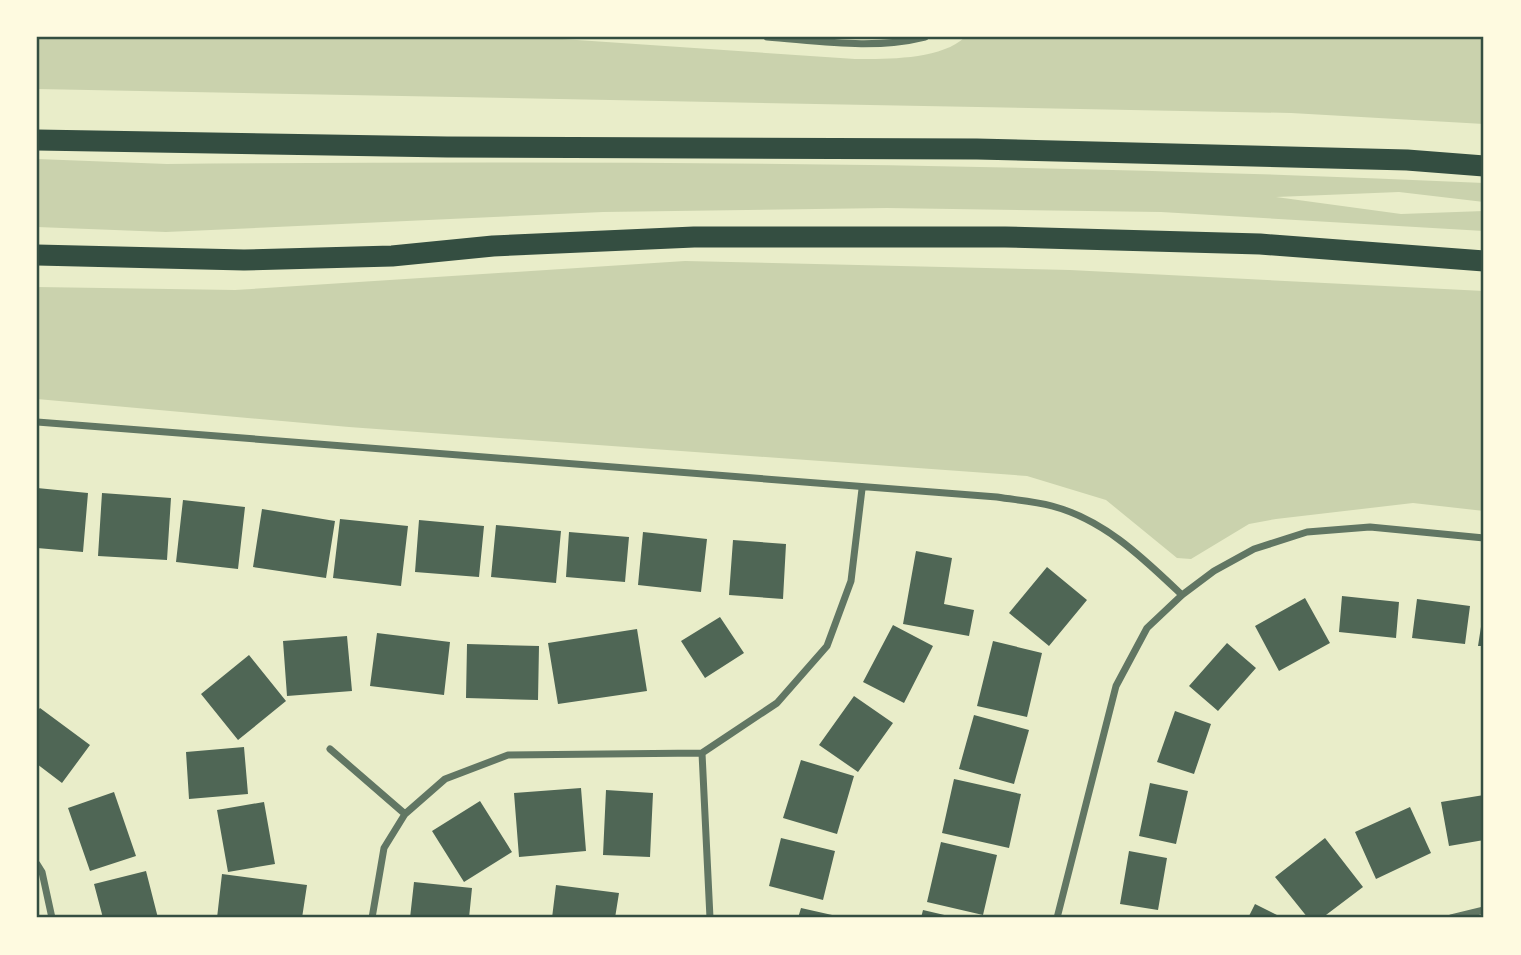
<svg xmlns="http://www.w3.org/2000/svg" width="1521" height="955" font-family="'Fira Sans Condensed',sans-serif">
<rect width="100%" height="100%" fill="#e9edc9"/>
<path fill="#cad2ad" d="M37,37H533L855,59C887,59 941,60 965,37H1484V124L1291,113L37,89Z
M37,159L167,164C606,160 1046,163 1484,183V202L1399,192L1276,197L1401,214L1484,211V231L1161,212L887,208L603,212L166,232L37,227Z
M685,261L1070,270L1484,291V511L1413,503L1276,519L1249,524L1191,559L1177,558L1106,500L1027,476L349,427L37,399V287L235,290Z"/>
<path fill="#4f6655" d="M37,488L88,493L83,552L37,548Z
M102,493L171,498L167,560L98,556Z
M183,500L245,507L238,569L176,562Z
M262,509L335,521L326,578L253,567Z
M340,519L408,526L401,586L333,578Z
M419,520L484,526L479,577L415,572Z
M496,525L561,531L556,583L491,577Z
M569,532L629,537L625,582L566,577Z
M643,532L707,539L701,592L638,585Z
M733,540L786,544L783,599L729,595Z
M916,551L952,558L944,604L974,610L969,636L903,624Z
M1047,567L1087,600L1049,646L1009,613Z
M1342,596L1399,602L1396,638L1339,632Z
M1305,598L1330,643L1279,671L1255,626Z
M1417,599L1470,606L1465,644L1412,638Z
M1483,614H1484V646H1478Z
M720,617L744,653L705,678L681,641Z
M893,625L933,646L904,703L863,682Z
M637,629L647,691L558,704L548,643Z
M377,633L450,642L444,695L370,686Z
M347,636L352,691L287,696L283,641Z
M993,641L1042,653L1027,717L977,706Z
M1227,643L1256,668L1218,711L1189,686Z
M467,644L539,646L538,700L466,698Z
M249,655L286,701L238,740L201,694Z
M854,696L893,723L858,772L819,745Z
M40,708L90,745L62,783L37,764V711Z
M1175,711L1211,724L1194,774L1157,762Z
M974,715L1029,730L1014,784L959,769Z
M244,747L248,794L189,799L186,752Z
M801,760L854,776L837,834L783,818Z
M954,779L1021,794L1009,848L942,833Z
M1150,783L1188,791L1176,844L1139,836Z
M581,788L586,851L519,857L514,793Z
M606,790L653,793L650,857L603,855Z
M114,792L136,856L90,871L68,808Z
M1484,795V840L1449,846L1441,802Z
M480,801L512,852L464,882L432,831Z
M264,802L275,864L228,872L217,810Z
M1410,807L1431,853L1376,879L1355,832Z
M781,838L835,851L823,900L769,886Z
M1325,838L1363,887L1322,918H1308L1275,877Z
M941,842L997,855L983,915L927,902Z
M1129,851L1167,858L1158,910L1120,904Z
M146,871L158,918H103L94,884Z
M222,874L307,885L302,918H217Z
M414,882L472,888L469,918H410Z
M556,885L619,893L615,918H552Z
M1255,904L1283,918H1248Z
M801,908L841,917V918H798Z
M923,910L953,917V918H921Z"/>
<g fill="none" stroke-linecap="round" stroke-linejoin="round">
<path stroke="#617663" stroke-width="7" d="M767,37C820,41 873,50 925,37
M37,422L997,497C1015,500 1034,501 1052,506C1105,520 1144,559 1182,595
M330,749L405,814
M702,753L710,918
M37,864L42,872L52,918
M372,918L384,848L405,814L445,779L508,755L702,753L777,703L827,646L851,581L862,489
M1057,918L1116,686L1147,628L1182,595L1214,571L1254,549L1307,532L1370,527L1484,538
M1451,918L1484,910"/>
<path stroke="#344e41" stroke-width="21" d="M37,140L447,147L977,149L1407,160L1484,166
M37,255L244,260L392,256L493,246L694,237H1005L1260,244L1484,261"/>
</g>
<rect width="1521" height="955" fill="none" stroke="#fefae0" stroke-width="77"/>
<rect x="38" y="38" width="1444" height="878" fill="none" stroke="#344e41" stroke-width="2.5"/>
</svg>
